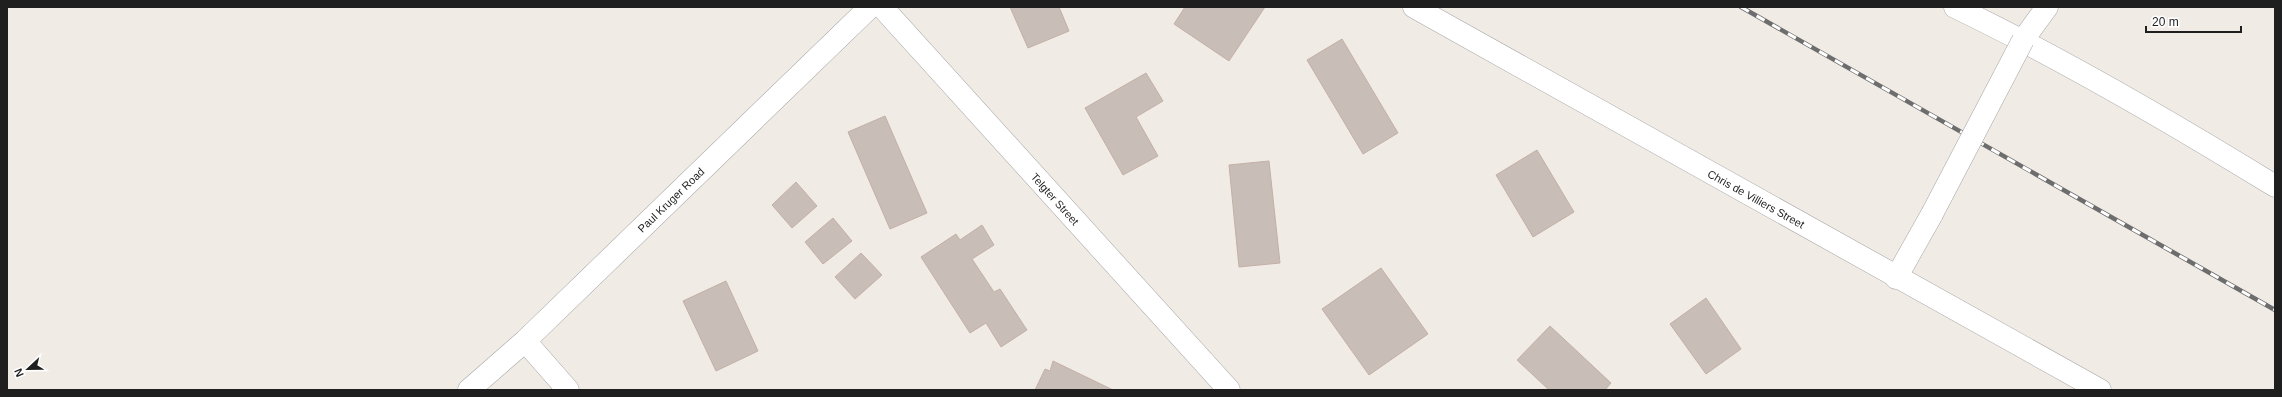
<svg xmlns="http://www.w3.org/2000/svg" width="2282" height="397" font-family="Helvetica,sans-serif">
<rect width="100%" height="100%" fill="#f1ebe5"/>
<path fill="#c9bdb7" stroke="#c3b0a6" d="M1010,7H1059L1069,31L1028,48Z
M1185,7H1265L1229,61L1174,24Z
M1342,39L1398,133L1363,154L1307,60Z
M1146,73L1163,101L1136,117L1158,156L1123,175L1085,108Z
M885,116L927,213L890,229L848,132Z
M1537,150L1574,212L1533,237L1496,175Z
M1269,161L1280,263L1239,267L1229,165Z
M796,182L817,206L792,228L772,205Z
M833,218L852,241L823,264L805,242Z
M982,225L994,245L972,259L994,292L1000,289L1027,330L1001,347L986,323L970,333L921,257L956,234L960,240Z
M861,253L882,275L855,299L835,277Z
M1381,268L1428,334L1369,375L1322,309Z
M726,281L758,351L716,371L683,301Z
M1706,298L1741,349L1706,374L1670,324Z
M1550,326L1611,383L1605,390H1549L1517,360Z
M1053,361L1113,390H1035L1045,369L1050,371Z"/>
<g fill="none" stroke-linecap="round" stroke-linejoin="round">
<defs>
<path id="street" d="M882,7L1229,390
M1414,7L2100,390
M1955,7C2065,60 2171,122 2275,186
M2023,40L2047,7
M1896,278L1932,214
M525,341L568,390
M469,390L525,341L870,7"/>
</defs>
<use href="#street" stroke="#a6a6a6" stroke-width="23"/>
<use href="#street" stroke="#fff" stroke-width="22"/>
<defs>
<path id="rail" d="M1741,7L2275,310"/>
</defs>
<use href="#rail" stroke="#6d6d6d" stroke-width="4.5"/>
<use href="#rail" stroke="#fff" stroke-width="3" stroke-dasharray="9" stroke-linecap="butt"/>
<defs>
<path id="street-bridge" d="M1932,214L2023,40"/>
</defs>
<use href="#street-bridge" stroke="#a6a6a6" stroke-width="23" stroke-linecap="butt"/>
<use href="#street-bridge" stroke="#fff" stroke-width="22"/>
</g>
<g text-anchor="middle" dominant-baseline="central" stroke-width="4" stroke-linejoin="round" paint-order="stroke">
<g font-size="11" fill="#1f1f1f" stroke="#fff">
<text transform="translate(1055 199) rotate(48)">Telgter Street</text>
<text transform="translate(1756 199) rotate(29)">Chris de Villiers Street</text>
<text transform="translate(671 200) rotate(-44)">Paul Kruger Road</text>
</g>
</g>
<rect width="2282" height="397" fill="none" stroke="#1f1f1f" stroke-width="16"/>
<g transform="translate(28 369) rotate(248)" stroke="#ffffff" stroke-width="3" paint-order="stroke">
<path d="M0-3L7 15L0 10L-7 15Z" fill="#1f1f1f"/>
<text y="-6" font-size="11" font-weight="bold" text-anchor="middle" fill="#1f1f1f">N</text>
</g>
<path d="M2146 26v6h95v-6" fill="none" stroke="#1f1f1f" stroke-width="2"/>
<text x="2152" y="26" font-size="12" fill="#1f1f1f" stroke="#ffffff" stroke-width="3" paint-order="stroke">20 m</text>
</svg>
